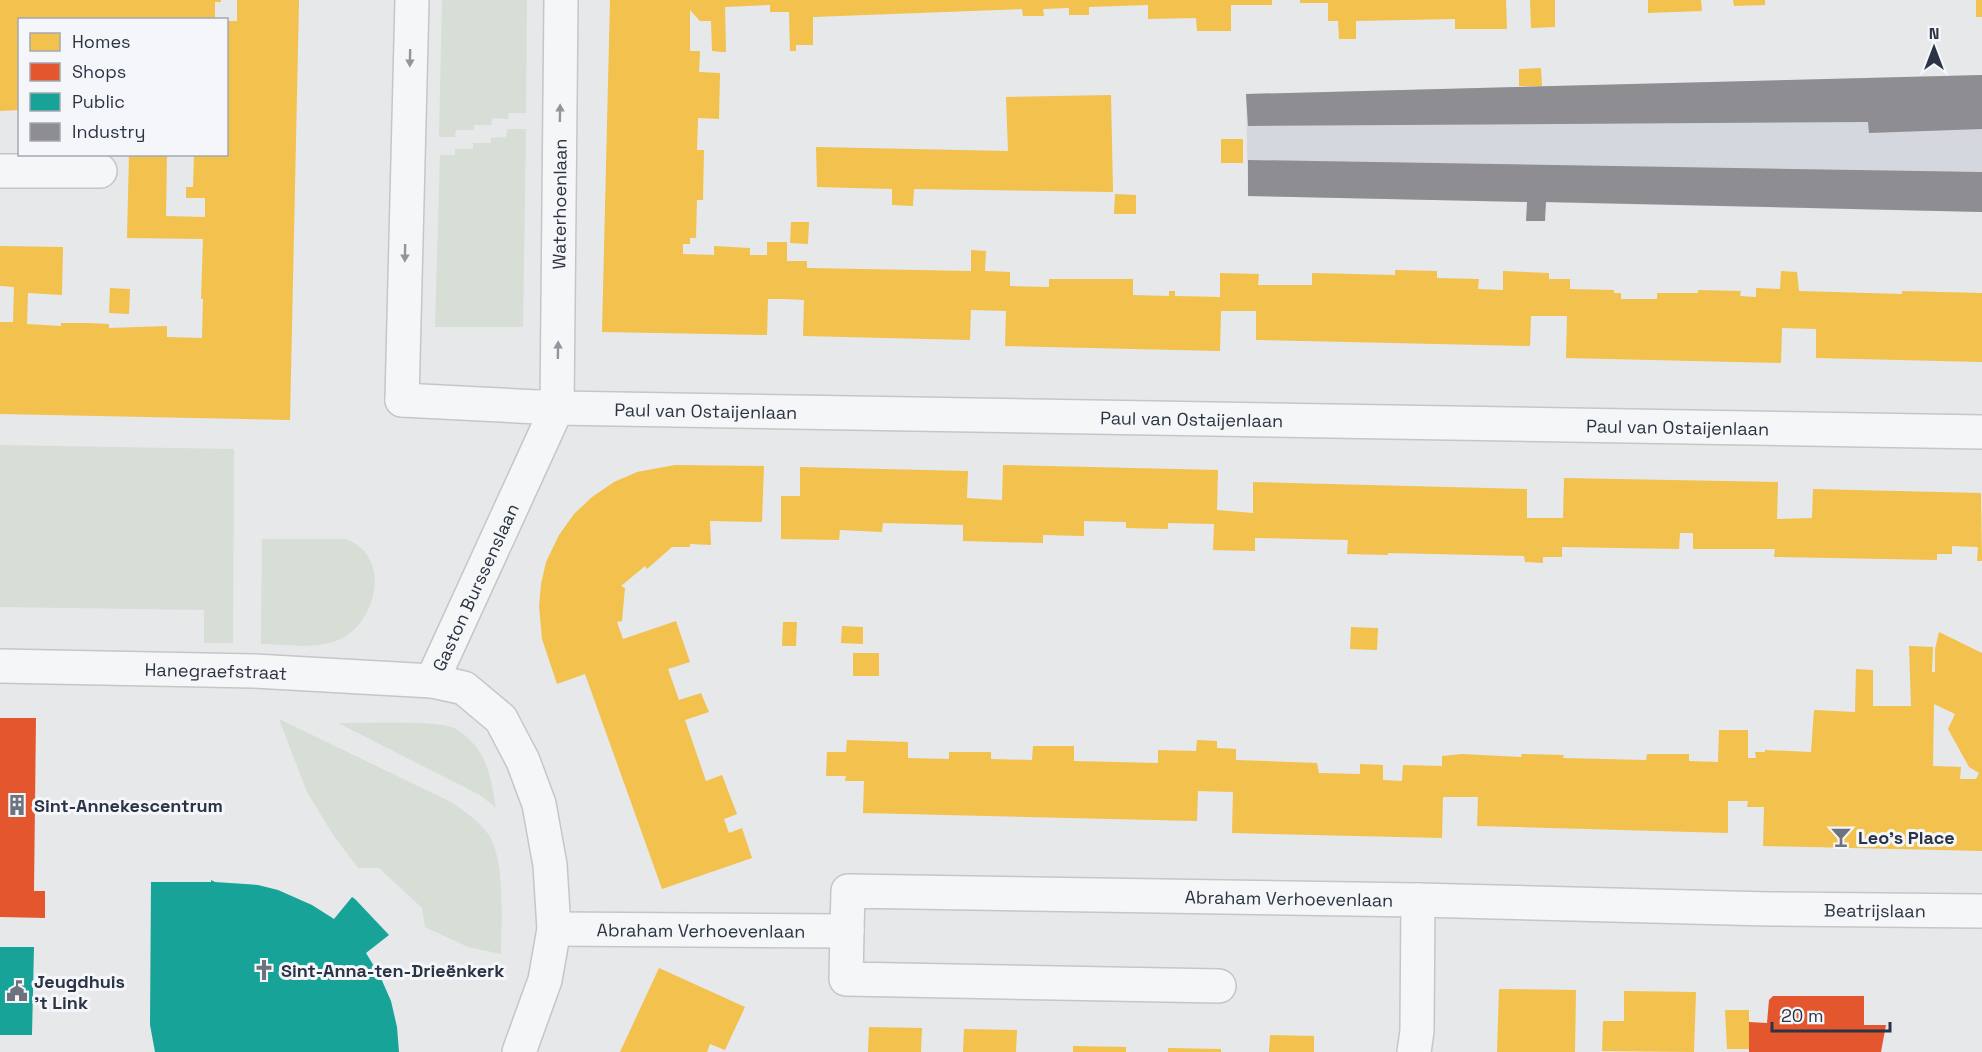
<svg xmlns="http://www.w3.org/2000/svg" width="1982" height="1052" font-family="'Space Grotesk',sans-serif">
<rect width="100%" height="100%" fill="#e6e8ea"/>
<path fill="#d4d7dd" d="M1982,75V212L1248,196L1246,94Z"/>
<path fill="#d6ded6" d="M442,0H527L526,113H509L508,119L492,118L491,125H474V130H456L455,137H439Z
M507,129H526L523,327H435L440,155H455V149H473V143H491V138L506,137Z
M0,445L234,449L233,643H204V610L0,607Z
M262,539H346C389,555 379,614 346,636C323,651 287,644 261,644Z
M279,719L453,803C465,812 479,821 488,834C506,859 501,924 501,954L468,947L425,927L422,908L379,868H358L334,836L307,792Z
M338,723C362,723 436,720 454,728C466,734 478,747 483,758C491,774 493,791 496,808L480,795Z"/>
<path fill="#f2c14e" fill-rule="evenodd" d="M0,0H221V2H215V19L20,20V110L0,111Z
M237,0H299L290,420L0,414V322H13L14,287L0,286V246L63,247L62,295L28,293L27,324L61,326V323H87L109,324V328L167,326V337L202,338L203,299H201L203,239L127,238L129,154H167L166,216L205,217V198H186V187H193L194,155L226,154V21H237Z
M610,0H1272V5H1231V31H1197L1196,18L1148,19V5L1089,7V15H1069V8L1043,9L1044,16H1023L1022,9L813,17V45H796V51H790L789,12H770V5L725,7L726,52H722L712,51L711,21H700L690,10V51H700L699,72L720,73L719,119L698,118L697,150H704L703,200H697L696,238H690V244H683V254L714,255V246L750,248V255H767V242H787V261H807V268L971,271V250L986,251L985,271L1010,272V286L1049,287V279H1133V295L1169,296V291H1175V296L1220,297V273L1259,274L1258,285H1312V273L1395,275V270L1437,271V278L1479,279L1478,289L1503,290V271L1549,273V279H1570V289L1614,290V293H1621V299H1657V293H1698V290L1741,291L1740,296L1756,297V288L1780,289L1781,271L1797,272L1799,291L1902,294V291L1982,293V362L1816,358V329L1782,328L1781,363L1566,358L1567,316H1531L1530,346L1256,340V311H1221L1220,351L1005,346L1006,311L971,310L970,340L803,336L804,300L785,299H768L767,335L602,332Z
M1300,0H1506L1507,29H1455V19L1356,21V39H1339L1338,21H1328V3H1300Z
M1530,0H1555V27L1531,28Z
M1648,0H1701L1702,11L1648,13Z
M1733,0H1765V5L1734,6Z
M1976,0H1982V17H1976Z
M1541,68L1542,86H1519V69Z
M1111,95L1113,192L914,189L913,206L892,205V189L817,187L816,147L1008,151L1006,97Z
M1221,139H1243V163H1221Z
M1115,194L1136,195V214H1114Z
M791,222H809L808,244L790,243Z
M110,288L130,289L129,314L109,313Z
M675,465L764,466L762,522L710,521L711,545L690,544V547H672L647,569L645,566L621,586L625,588L622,621L617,622L623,639L676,621L690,662L668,669L679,700L701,693L709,712L685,720L706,781L722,775L737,814L724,819L729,833L742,828L752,858L662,889L585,674L557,684L542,639L539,606L541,584L546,562L559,535L574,514L592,497L614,482L637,472Z
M1003,465L1218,470L1217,510L1253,513V482L1527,489V518H1563L1564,478L1778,482L1777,519L1812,518L1813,489L1981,493L1982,561H1977L1978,547L1952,546V554H1937V560L1774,557L1775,549H1693V533H1680L1679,549L1562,547V557H1543V563L1525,562L1524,556L1388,553V555L1347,554L1348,540L1255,538V551L1213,550L1214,524L1168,523V529L1126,528V522L1084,521V536L1043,535V543L963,541V525L883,523L882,532L840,530L839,540L781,539V496H800V467L968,471L967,498L1002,500Z
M783,622H797L796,646H782Z
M842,626L863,627V644L841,643Z
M1351,627L1378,628L1377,650L1350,649Z
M1939,632L1982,653V851L1763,846L1764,807H1747L1748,801H1728V833L1477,826L1478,797H1443L1442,838L1232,833L1233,792L1198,791L1197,821L863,813L864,781H845L846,776H826L827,752H846L847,740L908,742V758L949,759V752H991V759L1032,760L1033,746H1074V761L1158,763V750L1196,751L1197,740L1217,741V748L1236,749V760L1317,763L1319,773L1360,774V764L1383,765V780L1402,781L1403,765L1442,766V756L1462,754L1522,757L1521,754L1564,755L1563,758L1646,760L1647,754H1689V761L1718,762L1719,730H1748V758H1756L1755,752H1765V750L1811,752L1814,710L1855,712L1856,669L1873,670V706H1911L1909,646L1933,647L1932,672H1935V649ZM1934,704L1955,714L1948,729L1969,767L1979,773L1976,779H1960L1961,767L1933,766Z
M853,653H879V676H853Z
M659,968L745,1007L725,1050L710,1044L707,1052H620Z
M1499,989L1576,990L1575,1052H1497Z
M1624,991L1696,992L1694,1052L1602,1051L1603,1021H1624Z
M1725,1010H1749V1049H1727Z
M869,1027L922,1028L921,1052H868Z
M964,1029L1017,1030L1016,1052H963Z
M1270,1035L1314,1036V1052H1269Z
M1073,1046L1126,1047V1052H1073Z
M1168,1048L1221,1049V1052H1168Z"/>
<path fill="#e4572e" d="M0,718H36L34,891H45V918L0,917Z
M1773,996H1864V1025H1886L1881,1052H1749V1022L1767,1023L1769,1000Z"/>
<path fill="#17a398" d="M211,880L215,882L258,885L278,890L312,905L334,919L352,897L355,899L389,935L366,953L380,976L391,1001L397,1027L399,1052H155L150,1025L151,882H211Z
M0,947H34L32,1035H0Z"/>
<path fill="#8d8d92" d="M1982,75V129L1869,133L1868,122L1248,126L1246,94Z
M1248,160L1982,172V212L1546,202L1545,221H1526L1527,202L1248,196Z"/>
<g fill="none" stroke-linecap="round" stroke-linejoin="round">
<defs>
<g id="street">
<path d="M0,171H100"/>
<path id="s1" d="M402,400L557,408L1982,432"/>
<path d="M402,400L412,0"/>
<path id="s2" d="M557,408L561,0"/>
<path id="s3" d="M0,666L254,671L432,681"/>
<path id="s4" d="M554,929L847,931L848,891L1418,900L1769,909L1982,911"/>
<path d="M847,931L846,979L1219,986"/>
<path id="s5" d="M519,1052L545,980L554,929L550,865L539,804L523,761L501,719L464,688L432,681L557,408L538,407"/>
<path d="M1414,1052L1417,1031L1418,900"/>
</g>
</defs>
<use href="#street" stroke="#c4c6c8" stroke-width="36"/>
<use href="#street" stroke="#f5f6f7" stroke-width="33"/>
</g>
<defs><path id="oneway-solid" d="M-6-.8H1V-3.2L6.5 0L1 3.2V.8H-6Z" transform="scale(1.5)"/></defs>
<g fill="#90959e">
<use href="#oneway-solid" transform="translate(410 58) rotate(91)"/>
<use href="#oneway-solid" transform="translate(560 113) rotate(-89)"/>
<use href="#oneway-solid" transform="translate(405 253) rotate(91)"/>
<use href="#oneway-solid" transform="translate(558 350) rotate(-89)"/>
</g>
<defs>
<symbol id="building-bare" viewBox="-9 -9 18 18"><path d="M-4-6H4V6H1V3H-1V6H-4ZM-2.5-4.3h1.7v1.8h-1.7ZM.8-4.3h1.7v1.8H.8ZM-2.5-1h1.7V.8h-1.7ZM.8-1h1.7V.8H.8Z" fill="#6c737f" stroke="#f4f6f9" stroke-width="2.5" paint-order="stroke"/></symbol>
<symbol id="bar-bare" viewBox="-9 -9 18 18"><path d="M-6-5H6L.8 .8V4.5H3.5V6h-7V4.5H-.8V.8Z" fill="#6c737f" stroke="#f4f6f9" stroke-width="2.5" paint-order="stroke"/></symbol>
<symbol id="church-bare" viewBox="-9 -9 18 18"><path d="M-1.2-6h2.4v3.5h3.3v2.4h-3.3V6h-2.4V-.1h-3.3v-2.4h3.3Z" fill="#6c737f" stroke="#f4f6f9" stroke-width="2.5" paint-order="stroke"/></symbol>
<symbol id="civic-bare" viewBox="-9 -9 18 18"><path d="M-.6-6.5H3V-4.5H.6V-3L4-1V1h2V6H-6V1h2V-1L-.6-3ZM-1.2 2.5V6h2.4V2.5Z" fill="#6c737f" stroke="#f4f6f9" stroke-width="2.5" paint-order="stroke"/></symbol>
</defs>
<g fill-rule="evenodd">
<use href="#building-bare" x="2" y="790" width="30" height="30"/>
<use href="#bar-bare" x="1826" y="822" width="30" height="30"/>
<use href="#church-bare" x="249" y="955" width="30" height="30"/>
<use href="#civic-bare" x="2" y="976" width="30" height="30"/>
</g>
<g text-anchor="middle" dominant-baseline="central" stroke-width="6" stroke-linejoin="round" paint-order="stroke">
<g font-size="18" fill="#2b3445" stroke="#f4f6f9">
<text stroke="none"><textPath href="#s2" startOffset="204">Waterhoenlaan</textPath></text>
<text stroke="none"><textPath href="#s1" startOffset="304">Paul van Ostaijenlaan</textPath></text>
<text stroke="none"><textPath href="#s1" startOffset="790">Paul van Ostaijenlaan</textPath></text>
<text stroke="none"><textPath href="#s1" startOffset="1276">Paul van Ostaijenlaan</textPath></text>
<text stroke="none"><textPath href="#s5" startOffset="532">Gaston Burssenslaan</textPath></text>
<text stroke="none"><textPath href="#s3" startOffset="216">Hanegraefstraat</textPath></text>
<text stroke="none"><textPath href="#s4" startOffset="774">Abraham Verhoevenlaan</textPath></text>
<text stroke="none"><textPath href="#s4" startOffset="1360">Beatrijslaan</textPath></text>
<text stroke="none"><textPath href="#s4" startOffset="147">Abraham Verhoevenlaan</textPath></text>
</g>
<g font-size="18" font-weight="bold" fill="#2b3445" stroke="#f4f6f9" text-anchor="start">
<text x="34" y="805">Sint-Annekescentrum</text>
<text x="1858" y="837">Leo's Place</text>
<text x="281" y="970">Sint-Anna-ten-Drieënkerk</text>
<text x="34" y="981">Jeugdhuis<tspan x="34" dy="21">'t Link</tspan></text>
</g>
</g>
<rect x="18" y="18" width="210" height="138" fill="#f4f6f9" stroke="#a4a8b1" stroke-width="1.5"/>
<rect x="30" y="33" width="30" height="18" fill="#f2c14e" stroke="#a4a8b1" stroke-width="1.5"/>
<text x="72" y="48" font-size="18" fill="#2b3445">Homes</text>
<rect x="30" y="63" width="30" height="18" fill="#e4572e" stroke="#a4a8b1" stroke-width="1.5"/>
<text x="72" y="78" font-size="18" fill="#2b3445">Shops</text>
<rect x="30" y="93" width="30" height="18" fill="#17a398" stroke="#a4a8b1" stroke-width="1.5"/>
<text x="72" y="108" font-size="18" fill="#2b3445">Public</text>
<rect x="30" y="123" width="30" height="18" fill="#8d8d92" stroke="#a4a8b1" stroke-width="1.5"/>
<text x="72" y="138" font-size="18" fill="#2b3445">Industry</text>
<g transform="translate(1934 48)" stroke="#f4f6f9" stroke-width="4.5" paint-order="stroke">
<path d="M0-4.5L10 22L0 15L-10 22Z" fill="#2b3445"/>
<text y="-9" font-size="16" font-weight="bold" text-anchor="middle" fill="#2b3445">N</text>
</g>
<path d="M1772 1022v9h118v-9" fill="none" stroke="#2b3445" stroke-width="3"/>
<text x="1781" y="1022" font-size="18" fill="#2b3445" stroke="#f4f6f9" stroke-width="4.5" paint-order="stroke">20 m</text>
</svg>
